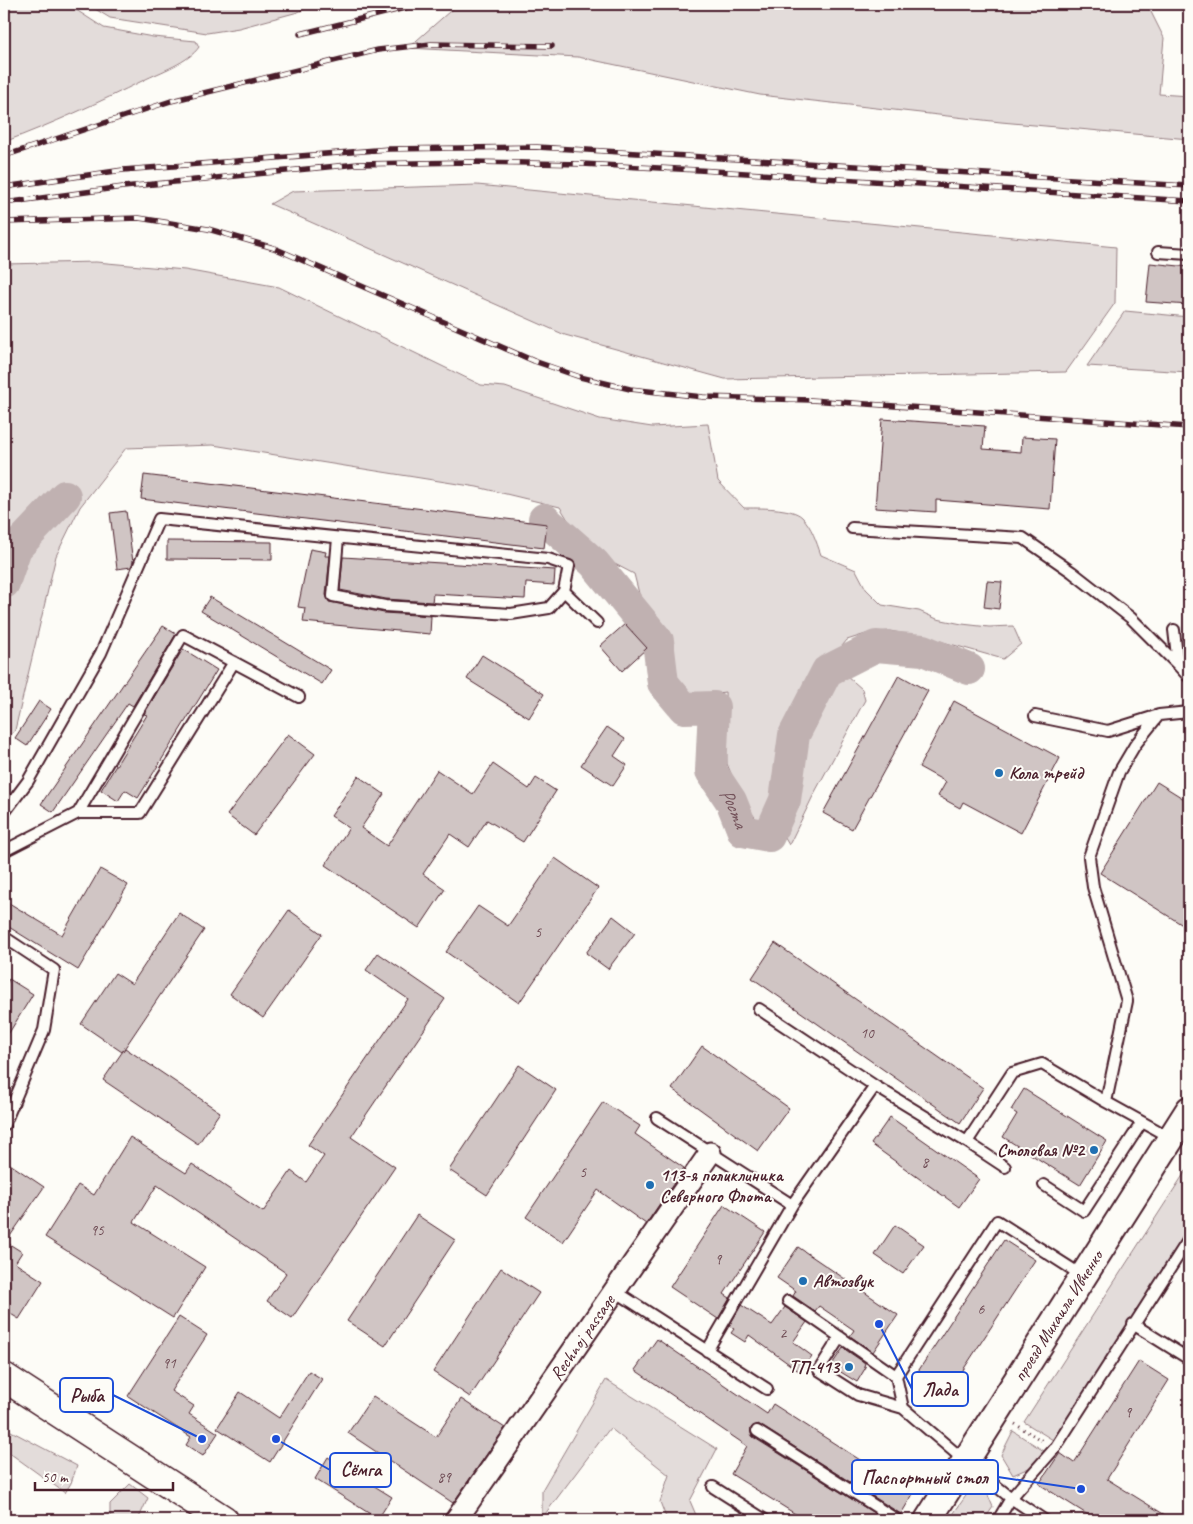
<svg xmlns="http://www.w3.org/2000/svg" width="1193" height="1524" font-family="Caveat,sans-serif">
<rect width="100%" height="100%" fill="#fdfcf7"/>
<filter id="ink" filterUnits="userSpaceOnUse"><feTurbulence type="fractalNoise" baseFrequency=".02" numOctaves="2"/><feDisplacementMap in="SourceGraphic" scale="10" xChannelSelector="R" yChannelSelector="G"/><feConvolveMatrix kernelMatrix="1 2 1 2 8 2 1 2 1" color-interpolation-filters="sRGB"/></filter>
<g filter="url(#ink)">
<path fill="#e3dcda" stroke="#967e82" d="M4,4H67L104,28L153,37L196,41L199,47C189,62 160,72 144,80C98,103 52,124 4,142Z
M87,4H316L298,12L239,28L207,33L110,18Z
M458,4H1147L1164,38L1159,94L1189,96V139L1001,122L760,95L578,57L408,48Z
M477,185L1116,247L1115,303L1066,372L725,379L565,335L270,204L293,191Z
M96,262L185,270L279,287L481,385L505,387L600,419L652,427L708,424L718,481L744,508C758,508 792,507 802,517C812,527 816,541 821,555L856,570L866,589L882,605L919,611L937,619L962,624L989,627L1013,626L1021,644L1003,659L929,638L890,631L872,632L847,640L838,651V662L846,675L862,689L865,700L815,792L789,845L766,806L760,824L743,801L727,764L725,692L690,697L674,671L671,646L645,617L634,574L586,549L560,507L477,487L213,445L126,448L80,507L56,556L15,730L4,744V264Z
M1125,311L1189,317V372L1087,366Z
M1189,1166V1228L1053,1440L1024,1422Z
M606,1380L717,1449L690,1501L696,1515L693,1520H667L660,1502L669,1475L610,1428L542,1518V1490Z
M4,1420L9,1430L77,1466L71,1483L65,1493L4,1449Z
M1013,1431L1044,1451L1031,1467L1013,1475L1001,1455Z
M130,1484L148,1498L138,1520H115L110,1516V1504Z
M970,1490L987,1493L993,1507L984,1520H949Z"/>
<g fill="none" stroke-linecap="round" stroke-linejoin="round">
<g stroke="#c0b1b1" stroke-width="32">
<path id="s1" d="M544,519L594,563L658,641L663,683L684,708L714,707L711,771L731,801L743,831L769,836L785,800L794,735L827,671L876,646L923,650L969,669"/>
<path d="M4,583L16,548L65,496"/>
</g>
</g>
<path fill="#d0c5c4" stroke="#4a1f2b" d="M1150,263L1189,267V305L1146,302Z
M882,419L985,426L983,449L1021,452L1022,437L1055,439L1050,509L936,500V512L875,508Z
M144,475L547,524L544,548L141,499Z
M126,511L133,562L131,567L117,569L110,513Z
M167,541L272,542V560L167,559Z
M310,549L326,552L325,556H330L326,595L329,602L384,613L431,616L430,634L303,622L305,608L298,607Z
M343,557L555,570L554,585L526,583L525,599L433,594L432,602L386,599L340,590Z
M987,581L1002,582L999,609L984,607Z
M210,597L331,670L322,684L201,611Z
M625,624L647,648L622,671L600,646Z
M163,626L176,634L133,706L128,703L53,812L41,804Z
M183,649L217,670L138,798L125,790L118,801L101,790L147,715L144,714Z
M482,655L544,694L529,718L467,679Z
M899,675L928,691L852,829L823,813Z
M39,701L51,709L27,746L15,738Z
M954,701L1060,758L1021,833L963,802L960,808L938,796L946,782L919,767Z
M607,727L625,739L614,756L627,765L613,786L581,765Z
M288,734L315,754L254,835L227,815Z
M493,764L529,789L536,778L556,791L523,842L487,820L469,847L450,834L423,874L445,889L419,928L325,865L349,828L331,816L358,776L384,794L361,828L387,846L437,770L473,794Z
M1157,782L1189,802V929L1100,873Z
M555,858L598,888L519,1003L446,952L478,906L508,926Z
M100,869L128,885L78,970L4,924V900L62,935Z
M289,910L322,934L263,1018L230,994Z
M179,913L204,930L122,1052L81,1024L115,973L132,984Z
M613,916L635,933L608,969L586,953Z
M775,943L983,1088L960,1123L752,978Z
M378,953L445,999L351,1137L395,1167L292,1318L267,1301L286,1273L157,1185L134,1222L205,1267L173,1318L45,1237L78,1185L94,1195L130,1137L186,1173L192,1164L263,1212L291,1171L306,1182L324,1156L308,1145L408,999L366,970Z
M9,979L33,994L4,1041V988Z
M702,1046L789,1108L758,1151L672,1089Z
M125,1048L220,1112L198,1144L103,1080Z
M519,1065L556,1090L487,1195L449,1170Z
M1024,1089L1107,1141L1080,1185L1003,1137L1017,1114L1011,1110Z
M603,1102L640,1126L635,1134L684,1168L646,1224L598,1190L563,1242L526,1217Z
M890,1117L979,1179L959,1207L871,1144Z
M4,1160L44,1187L6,1242L22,1252L15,1263L43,1281L19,1319L4,1310Z
M724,1205L765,1232L724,1294L730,1298L718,1319L670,1287Z
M417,1215L455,1240L385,1346L347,1321Z
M895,1225L924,1245L903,1274L875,1255Z
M1004,1240L1035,1260L946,1396L915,1376Z
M798,1247L898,1315L873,1352L850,1336L854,1330L819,1306L815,1311L793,1296L796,1291L777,1278Z
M501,1268L539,1293L470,1397L433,1372Z
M741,1305L772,1325L785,1307L807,1322L793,1342L812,1356L800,1372L749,1335L745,1342L731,1333L734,1329L729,1326Z
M179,1317L207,1335L171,1391L194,1406L189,1414L218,1433L203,1456L186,1445L191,1437L128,1396Z
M657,1339L767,1414L773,1404L913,1494L901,1514L758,1424L751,1428V1434L753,1437L885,1520H805L731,1474L747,1446L635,1370Z
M843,1348L865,1363L864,1366L866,1367L857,1382L831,1366Z
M1139,1361L1169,1380L1107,1479L1173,1520H1096L1039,1484L1060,1453L1074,1463Z
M309,1371L322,1379L270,1462L217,1428L240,1392L279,1418Z
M373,1396L436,1437L461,1399L505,1428L453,1503L348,1433Z
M328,1457L392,1497L378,1519L315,1479Z"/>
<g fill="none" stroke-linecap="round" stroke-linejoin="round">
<defs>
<path id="service" d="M1158,252L1189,254
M852,528L1023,538L1072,572L1131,618L1178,665
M338,538L333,596L385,606L511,614L549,608L564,591
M1174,630L1178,665L1189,677
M1159,715L1135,745L1119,772L1089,857L1093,887L1127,1001L1106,1102L1171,1138
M1035,716L1108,731L1159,715L1189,712
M4,813L28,781L101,653L159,519L548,559L569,566L564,591L597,623
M78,813H140L234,662
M4,851L78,813L183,635L299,697
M4,937L54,970L44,1030L4,1125
M759,1009L875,1086L967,1142L1012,1073L1042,1064L1106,1102
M657,1118L792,1205L875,1086
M967,1142L1005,1167
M1044,1185L1084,1211L1142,1122
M615,1291L767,1389
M788,1301L896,1376L903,1408L965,1461L1011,1498L1055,1448L1189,1239
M1133,1324L1189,1359
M840,1337L819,1370L858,1395L903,1408
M707,1351L792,1205
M896,1376L997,1221L1083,1276
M757,1431L897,1520
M713,1487L765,1520
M998,1520L1011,1498L1044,1520"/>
<g id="minor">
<path id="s2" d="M456,1520L710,1153"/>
</g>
<g id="tertiary">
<path id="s3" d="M928,1520L1189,1110"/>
</g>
<path id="primary" d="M4,1377L224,1520"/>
</defs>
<use href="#service" stroke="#4a1f2b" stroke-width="14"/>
<use href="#minor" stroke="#4a1f2b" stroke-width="25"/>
<use href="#tertiary" stroke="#4a1f2b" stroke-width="30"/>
<use href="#primary" stroke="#4a1f2b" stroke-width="31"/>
<path stroke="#4a1f2b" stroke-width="3" stroke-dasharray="1 4" stroke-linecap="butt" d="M1015,1424L1044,1442"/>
<use href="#service" stroke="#fdfcf7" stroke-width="10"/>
<use href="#minor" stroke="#fdfcf7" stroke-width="21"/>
<use href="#tertiary" stroke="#fdfcf7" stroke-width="26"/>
<use href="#primary" stroke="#fdfcf7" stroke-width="28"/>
<defs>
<path id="rail" d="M300,34L421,4
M4,156L171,101L378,50L431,44L552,46
M4,187L123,170L389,149L537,147L1189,186
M4,203L123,187L358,164L470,162L582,164L698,170L1189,201
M4,222L139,218L208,229L274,248L534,361L580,377L630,389L703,397L811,400L1189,427"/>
</defs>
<use href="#rail" stroke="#4a1f2b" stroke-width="5.5"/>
<use href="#rail" stroke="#fdfcf7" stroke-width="4" stroke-dasharray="11" stroke-linecap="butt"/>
</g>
</g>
<g fill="#1f6fb2" stroke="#fdfcf7" stroke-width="2">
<circle cx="999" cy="773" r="5"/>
<circle cx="1094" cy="1150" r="5"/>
<circle cx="650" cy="1185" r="5"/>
<circle cx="803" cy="1281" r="5"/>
<circle cx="849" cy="1367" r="5"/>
</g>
<g text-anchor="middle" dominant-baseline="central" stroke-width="4" stroke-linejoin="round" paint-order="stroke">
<g font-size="15" fill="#6c4851">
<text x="538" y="932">5</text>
<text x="867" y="1033">10</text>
<text x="925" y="1162">8</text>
<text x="583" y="1172">5</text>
<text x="97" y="1230">95</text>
<text x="718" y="1259">9</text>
<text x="981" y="1309">6</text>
<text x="783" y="1333">2</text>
<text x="169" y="1363">91</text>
<text x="1128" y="1412">9</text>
<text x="444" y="1477">89</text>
</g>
<g font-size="18" font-weight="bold" fill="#4a1f2b" stroke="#fdfcf7" text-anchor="start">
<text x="1009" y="773">Кола трейд</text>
<text x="1084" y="1150" text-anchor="end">Столовая №2</text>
<text x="660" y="1175">113-я поликлиника<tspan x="660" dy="21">Северного Флота</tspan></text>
<text x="813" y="1281">Автозвук</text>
<text x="839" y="1367" text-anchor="end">ТП-413</text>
</g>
<g font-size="18" fill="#4a1f2b" stroke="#fdfcf7">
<text stroke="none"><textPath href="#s3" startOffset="242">проезд Михаила Ивченко</textPath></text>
<text stroke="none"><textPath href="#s2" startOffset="222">Rechnoj passage</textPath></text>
</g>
<g font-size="19" font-style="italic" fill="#73525a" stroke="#fdfcf7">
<text stroke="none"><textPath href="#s1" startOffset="380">Роста</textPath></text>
</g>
</g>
<path fill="none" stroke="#1d4ed8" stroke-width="2" d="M879 1324L912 1389M202 1439L113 1395M276 1439L330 1470M1081 1489L998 1477"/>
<g fill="#1d4ed8" stroke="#fdfcf7" stroke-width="2">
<circle cx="879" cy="1324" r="5"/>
<circle cx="202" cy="1439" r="5"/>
<circle cx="276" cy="1439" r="5"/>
<circle cx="1081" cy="1489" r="5"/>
</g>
<g fill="#fdfcf7" stroke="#1d4ed8" stroke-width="2">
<rect x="912" y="1372" width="56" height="34" rx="5"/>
<rect x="60" y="1378" width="53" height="34" rx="5"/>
<rect x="330" y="1453" width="61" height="34" rx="5"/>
<rect x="852" y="1460" width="146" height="34" rx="5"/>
</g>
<g font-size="19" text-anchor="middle" font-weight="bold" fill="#4a1f2b">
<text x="940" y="1396">Лада</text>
<text x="87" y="1402">Рыба</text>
<text x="361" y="1476">Сёмга</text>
<text x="925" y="1484">Паспортный стол</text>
</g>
<rect width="1193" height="1524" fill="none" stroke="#fdfcf7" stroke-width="20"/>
<rect x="10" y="10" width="1173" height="1504" fill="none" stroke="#4a1f2b" stroke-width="2" filter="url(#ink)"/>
<path d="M35 1482v8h138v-8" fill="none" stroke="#4a1f2b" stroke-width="2.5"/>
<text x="42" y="1482" font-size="15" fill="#4a1f2b" stroke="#fdfcf7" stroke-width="4" paint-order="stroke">50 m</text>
</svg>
